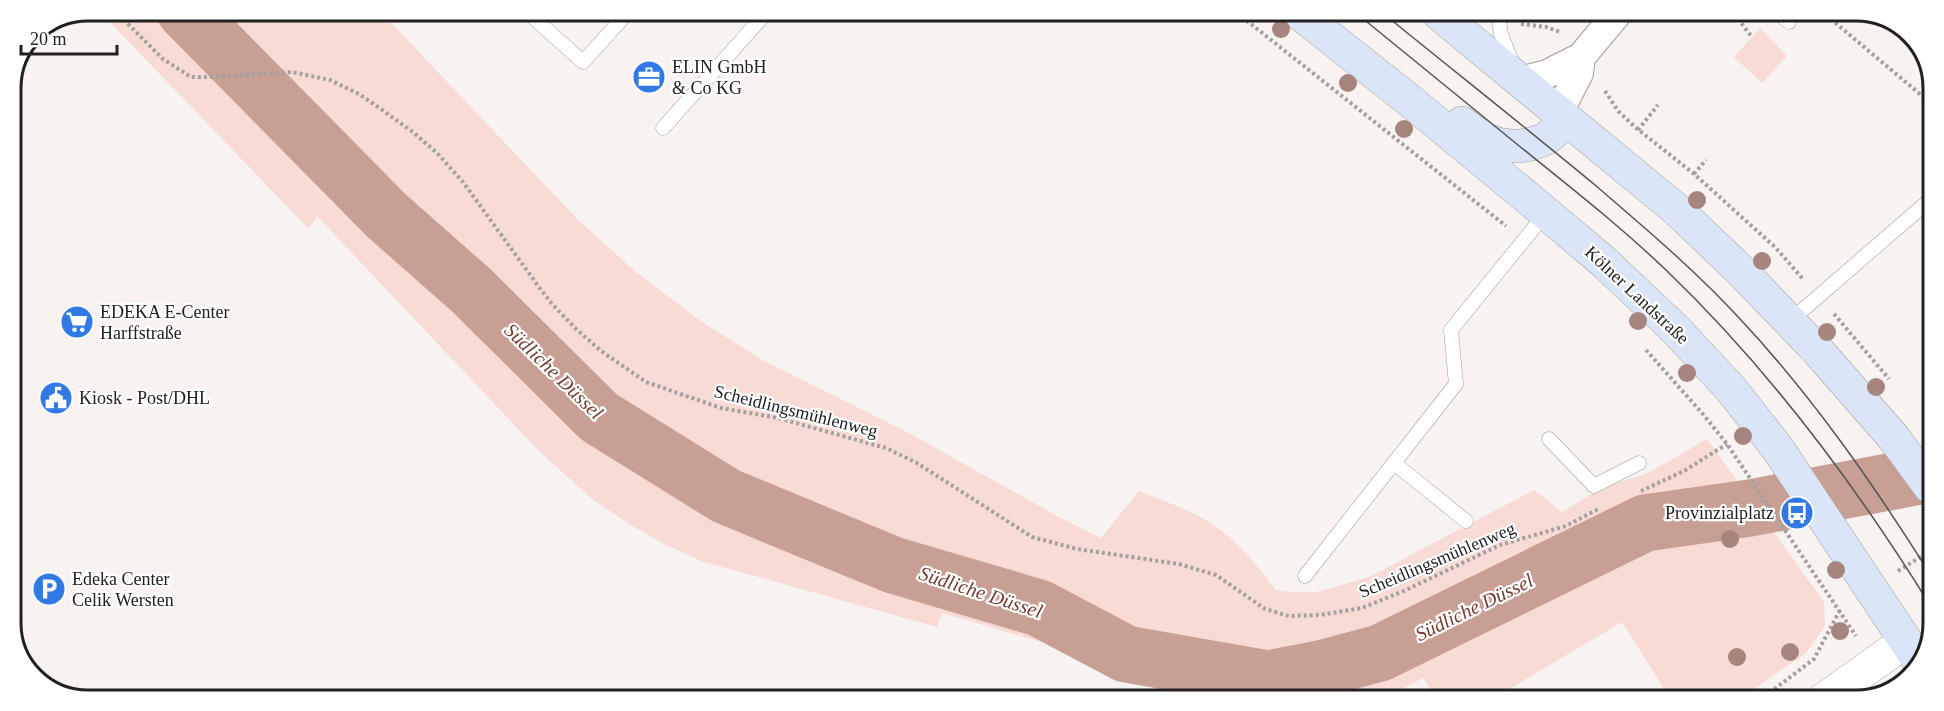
<svg xmlns="http://www.w3.org/2000/svg" width="1944" height="711" font-family="'Times New Roman',serif">
<rect width="100%" height="100%" fill="#f8f2f0"/>
<path fill="#f7dbd4" d="M99,11H380L578,220L636,272L699,320L764,361L909,433L1057,516L1101,538L1139,491C1157,499 1177,505 1195,514C1228,531 1254,559 1275,590L1290,592H1317L1369,577L1534,490L1562,512L1609,484L1635,478L1648,473L1707,439L1824,602L1825,626L1806,653L1738,700H1671L1622,622L1491,700H1437L1423,678L1402,689L1363,699H1243L1216,693L942,613L937,627L701,561L662,543L629,524L591,498L540,452L317,216L309,229Z
M1760,28L1787,56L1762,83L1734,57Z"/>
<g fill="none" stroke-linecap="round" stroke-linejoin="round">
<path stroke="#c89f95" stroke-width="57" d="M185,11L387,216L471,290L599,417L726,496L893,565L1039,608L1126,654L1268,679L1320,669L1380,653L1645,523L1750,508L1931,474"/>
<defs>
<path id="service" d="M527,12L583,62L621,20
M1498,14L1501,34L1512,63
M1779,14L1789,22
M663,128L767,12
M1790,321L1932,198
M1549,439L1594,486L1639,463
M1394,463L1466,521
M1305,576L1456,384L1451,330L1546,213"/>
<path id="minor" d="M1520,81L1547,74L1581,57L1617,14
M1560,113L1563,104L1579,73L1581,57"/>
<path id="tertiary" d="M1823,700L1906,641"/>
<path id="secondary" d="M1299,13L1409,100L1546,213L1604,262L1676,330L1731,389L1778,449L1919,661
M1439,14L1677,210L1741,271L1818,351L1894,438L1930,487
M1462,123C1473,132 1488,143 1503,145C1519,148 1544,144 1555,131C1560,126 1559,120 1560,113"/>
</defs>
<use href="#service" stroke="#a19c9b" stroke-width="15"/>
<use href="#minor" stroke="#a19c9b" stroke-width="30"/>
<use href="#tertiary" stroke="#a19c9b" stroke-width="34"/>
<use href="#secondary" stroke="#a19c9b" stroke-width="34"/>
<path stroke="#a4a09f" stroke-width="4" stroke-dasharray="3 3" stroke-linecap="butt" d="M115,11L163,59L191,77H210L292,72L330,80L359,94L381,109L413,132L438,154L463,182L536,283L552,304L575,328L601,351L646,382L721,408L778,418L886,448L917,463L1032,537L1077,549L1179,564L1216,575L1265,609L1289,616L1320,615L1362,608L1406,590L1500,545L1566,526L1598,509
M1237,13L1506,226
M1734,14L1752,37
M1826,15L1933,105
M1521,24L1546,27L1560,32
M1605,91L1618,111L1635,127L1694,174L1775,247L1803,279
M1638,130L1658,105
M1694,174L1706,160
M1834,314L1889,379
M1646,350L1702,413L1727,444L1856,636
M1924,418L1931,427
M1641,491L1684,471L1727,444
M1898,571L1930,551
M1760,700L1814,659L1841,608"/>
<use href="#service" stroke="#fff" stroke-width="14"/>
<use href="#minor" stroke="#fff" stroke-width="28"/>
<use href="#tertiary" stroke="#fff" stroke-width="33"/>
<use href="#secondary" stroke="#dae6f8" stroke-width="33"/>
<path stroke="#565353" stroke-width="1.5" d="M1356,13C1410,57 1464,101 1518,145C1569,186 1620,226 1667,271C1770,370 1855,484 1930,605
M1384,14C1454,71 1525,127 1595,185C1645,228 1696,271 1741,320C1813,397 1874,485 1930,574"/>
</g>
<g fill="#a5857e">
<circle cx="1281" cy="29" r="9"/>
<circle cx="1348" cy="83" r="9"/>
<circle cx="1404" cy="129" r="9"/>
<circle cx="1697" cy="200" r="9"/>
<circle cx="1762" cy="261" r="9"/>
<circle cx="1638" cy="321" r="9"/>
<circle cx="1827" cy="332" r="9"/>
<circle cx="1687" cy="373" r="9"/>
<circle cx="1876" cy="387" r="9"/>
<circle cx="1743" cy="436" r="9"/>
<circle cx="1730" cy="539" r="9"/>
<circle cx="1836" cy="570" r="9"/>
<circle cx="1840" cy="631" r="9"/>
<circle cx="1790" cy="652" r="9"/>
<circle cx="1737" cy="657" r="9"/>
</g>
<defs>
<symbol id="office-disc" viewBox="-11 -11 22 22"><circle r="9.5" fill="#317ae6" stroke="#fff"/><path d="M-6-3h4V-5.5h4V-3h4V5H-6ZM-1-4.5V-3h2v-1.5ZM-6 0V1H6V0Z" fill="#fff"/></symbol>
<symbol id="supermarket-disc" viewBox="-11 -11 22 22"><circle r="9.5" fill="#317ae6" stroke="#fff"/><path d="M-6-5.5h2.5l.6 2H6L4.5 2H-2.5L-4.4-4H-6ZM-1.5 3.2a1.3 1.3 0 1 0 .1 0ZM3 3.2a1.3 1.3 0 1 0 .1 0Z" fill="#fff"/></symbol>
<symbol id="civic-disc" viewBox="-11 -11 22 22"><circle r="9.5" fill="#317ae6" stroke="#fff"/><path d="M-.6-6.5H3V-4.5H.6V-3L4-1V1h2V6H-6V1h2V-1L-.6-3ZM-1.2 2.5V6h2.4V2.5Z" fill="#fff"/></symbol>
<symbol id="bus-disc" viewBox="-11 -11 22 22"><circle r="9.5" fill="#317ae6" stroke="#fff"/><path d="M-5-6H5V4H4V6H2V4H-2V6H-4V4H-5ZM-3.5-4V0h7V-4ZM-3.5 1.2v1.5H-2V1.2ZM2 1.2v1.5H3.5V1.2Z" fill="#fff"/></symbol>
<symbol id="parking-disc" viewBox="-11 -11 22 22"><circle r="9.5" fill="#317ae6" stroke="#fff"/><path d="M-3.5-5.5H1a3.5 3.5 0 0 1 0 7H-1V5.5H-3.5ZM-1-3.4V-.6H.8a1.4 1.4 0 0 0 0-2.8Z" fill="#fff"/></symbol>
</defs>
<g fill-rule="evenodd">
<use href="#office-disc" x="630" y="58" width="38" height="38"/>
<use href="#supermarket-disc" x="58" y="303" width="38" height="38"/>
<use href="#civic-disc" x="37" y="379" width="38" height="38"/>
<use href="#bus-disc" x="1778" y="494" width="38" height="38"/>
<use href="#parking-disc" x="30" y="570" width="38" height="38"/>
</g>
<g text-anchor="middle" dominant-baseline="central" stroke-width="4.5" stroke-linejoin="round" paint-order="stroke">
<g font-size="18" fill="#222020" stroke="#fff" text-anchor="start">
<text x="672" y="67">ELIN GmbH<tspan x="672" dy="21">&amp; Co KG</tspan></text>
<text x="100" y="312">EDEKA E-Center<tspan x="100" dy="21">Harffstraße</tspan></text>
<text x="79" y="398">Kiosk - Post/DHL</text>
<text x="1774" y="513" text-anchor="end">Provinzialplatz</text>
<text x="72" y="579">Edeka Center<tspan x="72" dy="21">Celik Wersten</tspan></text>
</g>
<g font-size="18" fill="#222020" stroke="#fff">
<text transform="translate(1637 295) rotate(43)">Kölner Landstraße</text>
<text transform="translate(796 411) rotate(14)">Scheidlingsmühlenweg</text>
<text transform="translate(1437 560) rotate(-23)">Scheidlingsmühlenweg</text>
</g>
<g font-size="20" font-style="italic" fill="#753d31" stroke="#fff">
<text transform="translate(554 371) rotate(44)">Südliche Düssel</text>
<text transform="translate(981 592) rotate(18)">Südliche Düssel</text>
<text transform="translate(1474 607) rotate(-26)">Südliche Düssel</text>
</g>
</g>
<path d="M0 0H1944V711H0ZM88 21H1856A67 67 0 0 1 1923 88V623A67 67 0 0 1 1856 690H88A67 67 0 0 1 21 623V88A67 67 0 0 1 88 21Z" fill="#fff" fill-rule="evenodd"/>
<path fill="none" stroke="#222020" stroke-width="3" d="M88 21H1856A67 67 0 0 1 1923 88V623A67 67 0 0 1 1856 690H88A67 67 0 0 1 21 623V88A67 67 0 0 1 88 21Z"/>
<path d="M21 45v9h96v-9" fill="none" stroke="#222020" stroke-width="3"/>
<text x="30" y="45" font-size="18" fill="#222020" stroke="#ffffff" stroke-width="4.5" paint-order="stroke">20 m</text>
</svg>
